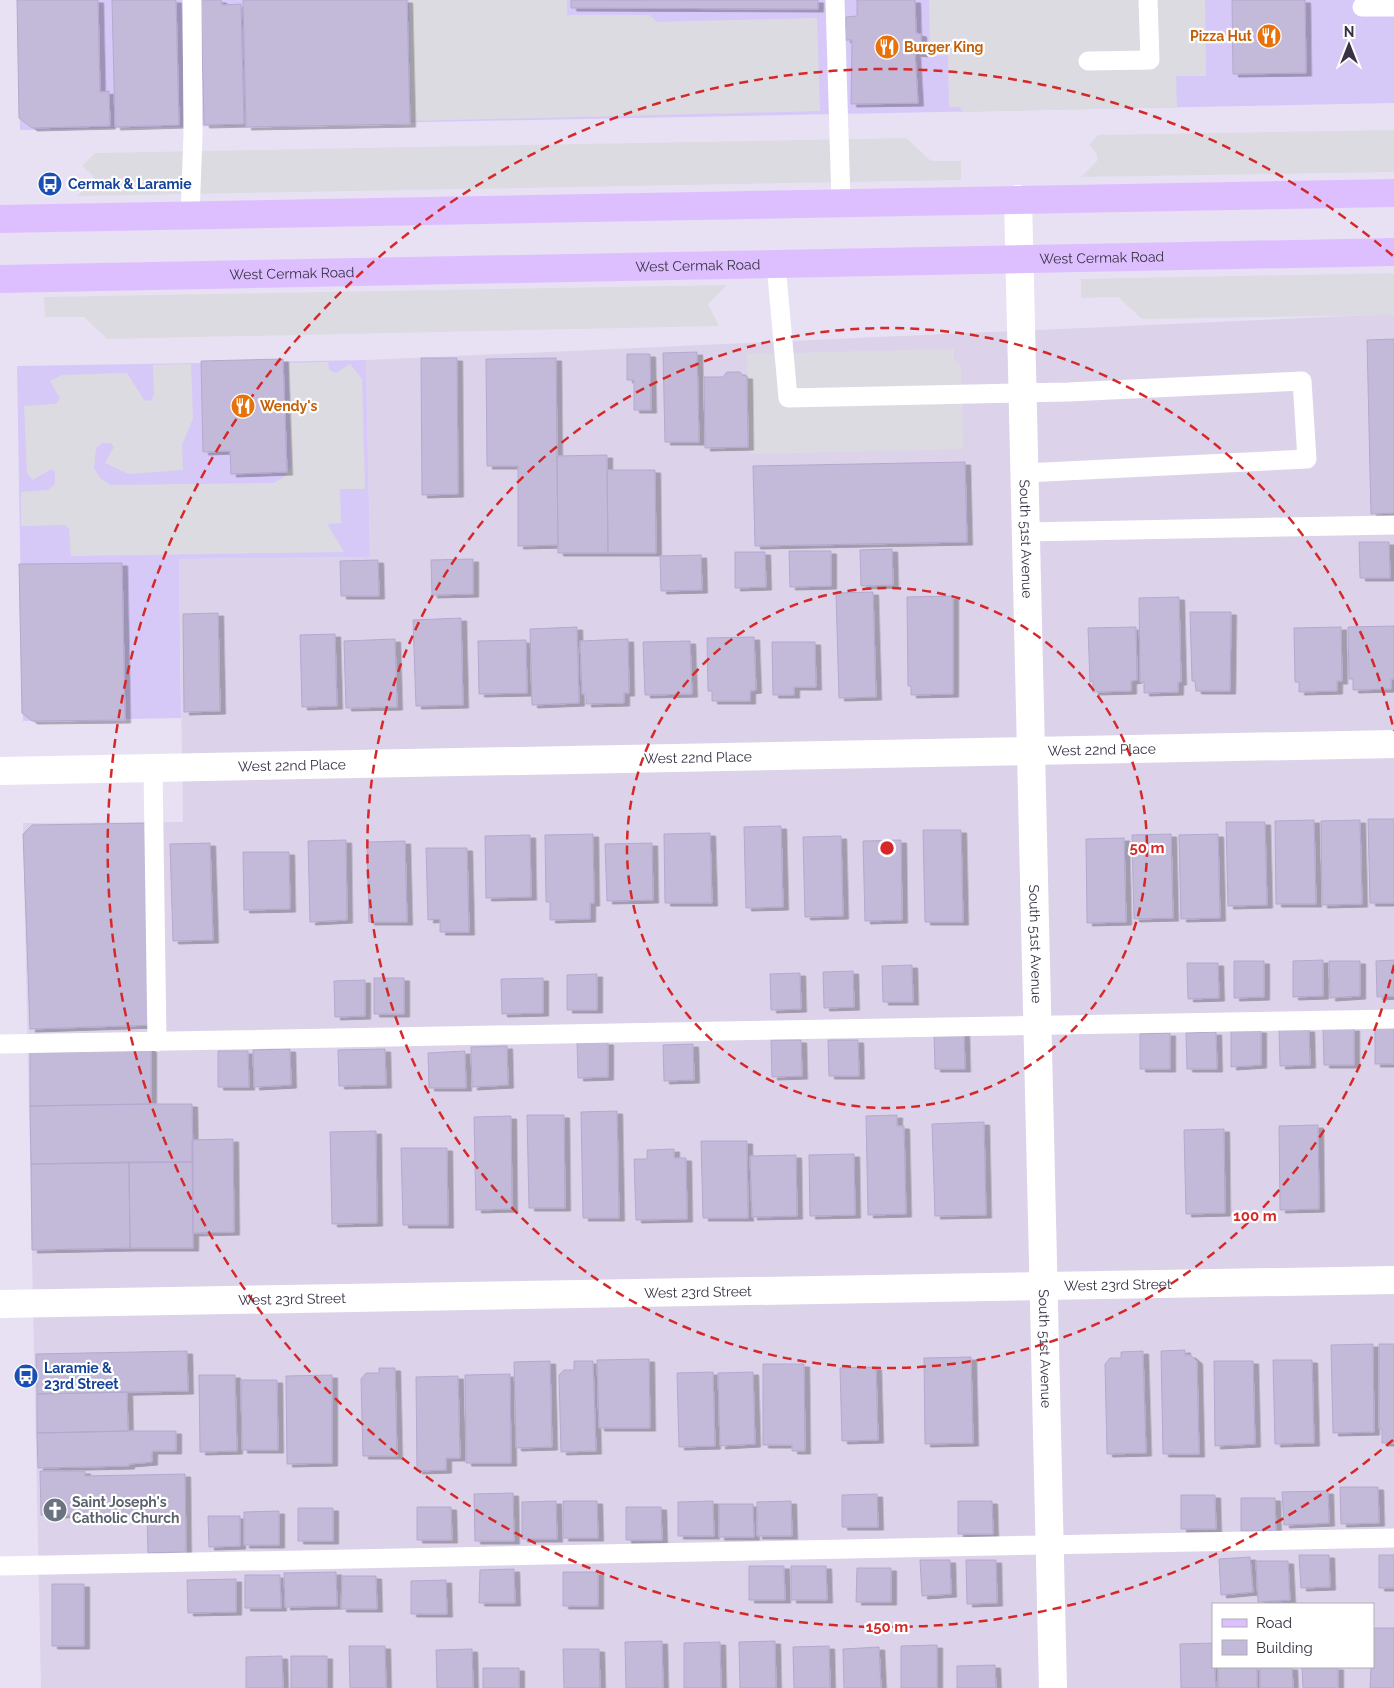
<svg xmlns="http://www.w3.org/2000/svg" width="1394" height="1688" font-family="Raleway,sans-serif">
<defs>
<filter id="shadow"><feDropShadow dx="5.5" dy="3" stdDeviation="0" flood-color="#0004"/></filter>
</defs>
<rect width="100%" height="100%" fill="#e8e1f3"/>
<path fill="#dcd3eb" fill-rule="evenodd" d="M1394,314V1688H41L23,823L183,822L179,559L370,557L366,360ZM1213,1604H1373V1667H1213Z"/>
<path fill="#d7c9f7" d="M17,0H1394V103L20,130Z
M366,360L370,557L179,559L181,718L23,721L17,366Z"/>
<path fill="#dddbe2" d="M409,0H567V15H649L657,22L817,18L820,111L411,121Z
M929,0H1205L1206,76H1176L1177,107L964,112L959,107H949L948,55L930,56Z
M1394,130V172L1081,177L1097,161V155L1089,145L1098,135Z
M906,138L931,161H961V180L77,196L93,182V176L82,166L95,153Z
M1394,273V315L1142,319L1118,297L1081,298V279Z
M727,285L708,304L719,326L107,339L84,317H45L44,297Z
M954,349V360L961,366L963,449L750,454L747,354Z
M328,362L329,370L336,373L350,364L362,379L365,489H340L341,523L327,524L344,552L71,556L69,529L65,525L21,526V492L48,490L55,484V472L51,469L33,480L27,473L24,406L56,404L60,398L50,381L62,375L127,373L144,400L151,401L154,395L153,365L191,364L193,418L182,445L183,470L129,474L105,463L114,447L111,443H102L96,448L94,468L100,478L110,485L274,483L284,477L291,466L288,363Z"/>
<path fill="#c3b9d8" stroke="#b5a8d0" filter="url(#shadow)" d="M17,0H98L100,92L109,91L110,126L32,128L19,118Z
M112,0H176L179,125L115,127Z
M201,0H221L222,5L241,4L244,124L204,125Z
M243,0H407L410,124L246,127Z
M571,0H818V9L571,8Z
M857,0H915L916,33L921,34L922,54L915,53L918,103L851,104L852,40H845L846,17L857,16Z
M1232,0H1305L1306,73L1233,74Z
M1394,339V513L1371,514L1367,340Z
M697,352L699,442H665L663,353Z
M627,354H650L651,410H634V380H627Z
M421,358H457L458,494L422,495Z
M556,358L558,545L518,546V466H487L486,359Z
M283,359L287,472L231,474L230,451L203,452L201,361Z
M727,372H740L743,376H747L748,447L705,448L704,377H723Z
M607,455L608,553H558L557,456Z
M965,462L967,542L755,546L753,466Z
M607,470H655L656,553H608Z
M1359,542H1389L1390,578H1360Z
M892,549L893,585L861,586L860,550Z
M789,551H831V586L790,587Z
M735,552H765L766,587L735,588Z
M701,555L702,590L661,591L660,556Z
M473,559V594L432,595L431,560Z
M378,560L379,596H341L340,561Z
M122,563L125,720L32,721L22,713L19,564Z
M873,592L876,697L839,698L836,593Z
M953,596V694L911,695V686H908L907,597Z
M1179,597L1181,682H1178V692L1144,693V682H1140L1139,598Z
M1190,612H1231L1230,691H1196L1195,681H1192Z
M218,613L220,711L184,712L183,614Z
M461,618L463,705L416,706L413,620Z
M1394,626V679H1391V689L1353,690V679H1349L1348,627Z
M577,627L579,703L532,705L530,629Z
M1136,627L1137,680L1131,681V691L1093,692V681L1090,682L1088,628Z
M1341,627L1342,681H1337V691L1299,692V682H1295L1294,628Z
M335,634L337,706L302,707L300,635Z
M754,637L756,690L750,691V701H712V691H708L707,638Z
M395,639L397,707L346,708L344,641Z
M628,639L629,693H624V703L586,704V694H582L580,641Z
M526,640L527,693L479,694L478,641Z
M690,641L692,694L645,695L643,642Z
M772,642H815L816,687H794V695H773Z
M1368,819H1394V903H1370Z
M1314,820L1316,904H1276L1275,821Z
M1360,820L1362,904L1322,905L1321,821Z
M1226,822H1265L1267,905L1228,906Z
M148,823L153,1025L30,1029L23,834L32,825Z
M781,826L783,907L746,908L744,827Z
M923,830H961L963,922H925Z
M710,833L712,903H665L664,834Z
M593,834L594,903H590V919L550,920V902H546L545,835Z
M1171,834L1173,918L1134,919L1132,835Z
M1218,834L1220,918L1181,919L1179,835Z
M530,835L531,897L486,898L485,836Z
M841,836L843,916L805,917L803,837Z
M1124,838L1126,922L1087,923L1086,839Z
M346,840L347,920L310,922L308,841Z
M901,840L902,920L865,921L863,841Z
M405,841L407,922H369L367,842Z
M210,843L213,940L173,941L170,844Z
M652,843L653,900L607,901L605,844Z
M426,848H467L469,932H440V919L428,920Z
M243,852H289L290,909L244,910Z
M1323,960V996L1293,997V961Z
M1394,960V996L1377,997L1376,961Z
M1234,961H1264V997L1234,998Z
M1329,961H1360V996L1330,998Z
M1187,963H1218L1219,998L1188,999Z
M912,965L913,1002H883L882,966Z
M853,971L854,1007L824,1008L823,972Z
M800,973L801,1009L771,1010L770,974Z
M597,974V1010H567V975Z
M374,978H404V1014H374Z
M543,978V1013L502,1014L501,979Z
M365,980V1016L335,1017L334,981Z
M1394,1027V1064H1375V1028Z
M1354,1028V1065H1324L1323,1029Z
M1279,1029H1309L1310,1065L1280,1066Z
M1231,1030H1261V1065L1231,1067Z
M964,1032L965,1069H935L934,1033Z
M1216,1032L1217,1069H1187L1186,1033Z
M1170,1033V1069H1140V1034Z
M771,1040H801L802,1076L772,1077Z
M828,1040H858L859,1076H829Z
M577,1042H608V1077L578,1078Z
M693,1044L694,1080L664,1081L663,1045Z
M507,1046L508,1085L472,1087L471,1047Z
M151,1047V1104L30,1106V1049Z
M290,1049L291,1085L254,1087L253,1050Z
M385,1049L386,1085L339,1086L338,1050Z
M218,1051H248L249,1087H218Z
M465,1051L466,1088H429L428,1053Z
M151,1104H192L193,1162L31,1164L30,1106Z
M617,1111L619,1218H583L581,1112Z
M527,1115H564L565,1208H529Z
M897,1115V1126H904L906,1214L868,1215L866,1116Z
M511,1116L512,1209L476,1210L474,1117Z
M984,1122L986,1215L935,1216L932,1124Z
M1318,1125L1319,1209L1280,1210L1279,1126Z
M1224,1129L1225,1213L1186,1214L1184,1130Z
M376,1131L377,1223L332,1224L330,1132Z
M233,1139L234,1232L193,1233L192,1140Z
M701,1141H747L748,1218H703Z
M401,1148H447L448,1225H403Z
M674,1149V1158H686L687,1219L636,1220L634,1159H647V1150Z
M854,1154L855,1215L810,1216L809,1155Z
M796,1155L797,1216L752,1217L750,1156Z
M129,1162H193V1248H130Z
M129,1162L130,1248L32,1250L31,1164Z
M1373,1344L1374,1432L1333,1433L1331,1345Z
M1379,1344H1394V1443H1382V1429H1379Z
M1185,1350V1355H1190L1197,1361L1199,1454H1163L1161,1351Z
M187,1351L188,1391L37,1394L36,1354Z
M1143,1351L1146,1453L1107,1454L1105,1364L1110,1358H1121V1352Z
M971,1357L973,1443L925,1444L924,1358Z
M649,1359L650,1428H599L597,1360Z
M1273,1360H1312L1314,1443L1275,1444Z
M550,1361L552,1447L516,1448L514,1362Z
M574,1361H593L596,1451L561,1452L559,1375L564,1370H574Z
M1214,1361H1253L1255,1444L1215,1446Z
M763,1364H804L805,1451H792V1445H763Z
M876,1367L878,1440L842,1441L840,1368Z
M379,1368H395L397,1456H363L361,1379L366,1373H379Z
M713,1372L715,1446L679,1447L677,1373Z
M753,1372L755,1444L720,1446L718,1373Z
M510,1374L511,1463H466L465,1375Z
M199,1375H235L237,1451L200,1452Z
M332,1375V1463L287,1464L286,1376Z
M458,1376L460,1458H446V1470L417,1471L416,1377Z
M241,1380H277L278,1450H242Z
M127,1392L128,1431L37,1433V1394Z
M128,1431H176V1451H152V1462L129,1464V1466L38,1468L37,1433Z
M40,1471H85V1476L185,1474L186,1552L148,1553L147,1514L41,1515Z
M1340,1487H1378L1379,1523L1341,1524Z
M1328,1491L1329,1523L1284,1525L1282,1492Z
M513,1493L514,1541H475L474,1494Z
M877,1494L878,1527H842V1495Z
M1181,1495H1215L1216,1529H1181Z
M1241,1498H1275L1276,1531H1241Z
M556,1501L557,1539H522V1502Z
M563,1501H597L598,1538H563Z
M713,1501L714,1536H678V1502Z
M791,1501L792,1536H757V1502Z
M958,1501H992L993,1534H958Z
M719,1504H753L754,1537H719Z
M417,1507H451L452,1540H417Z
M626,1507H661L662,1540H626Z
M298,1508H333V1541H298Z
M279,1511V1545H244V1512Z
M208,1516H240V1546L209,1547Z
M1299,1555H1329L1330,1587L1301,1588Z
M1379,1555H1394V1588H1379Z
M1250,1557L1253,1592L1221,1595L1219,1559Z
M920,1560H950L951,1594L922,1596Z
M966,1560H996L997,1603L967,1604Z
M1256,1561H1288L1290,1600L1258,1602Z
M749,1566H784L785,1600H749Z
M791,1566H826L827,1600H791Z
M857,1568H891V1602H856Z
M514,1569L515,1603H479L480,1570Z
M336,1572L337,1606L285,1607L284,1573Z
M563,1572H598V1606H563Z
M245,1575H280L281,1608H245Z
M342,1576H376L377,1609H341Z
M236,1579V1612L188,1613L187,1580Z
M446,1580L447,1614H411V1581Z
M52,1584H84V1646H52Z
M1373,1628H1394V1688H1370Z
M662,1641L663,1688H626L625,1642Z
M775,1641L776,1688H740L739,1642Z
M720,1642L721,1688H684V1643Z
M1213,1643L1216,1688H1181L1180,1644Z
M937,1645V1688H901V1646Z
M349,1646H385L386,1688H350Z
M829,1646L830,1688H794L793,1647Z
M879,1647L881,1688H844L843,1649Z
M472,1649L473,1688H437L436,1650Z
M563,1649H599L600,1688H564Z
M282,1656L283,1688H246V1657Z
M291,1656H327V1688H291Z
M995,1665L996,1688H957V1666Z
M1218,1667H1257V1688H1218Z
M1260,1667H1292L1293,1688H1260Z
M1302,1667H1338V1688H1303Z
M483,1668H519V1688H483Z"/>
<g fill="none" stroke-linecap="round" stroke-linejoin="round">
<path stroke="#fff" stroke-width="19" d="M835,0L841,202
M1362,7H1394
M1088,61L1150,60L1148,0
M190,215L193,135L192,0
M776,264L788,398L1068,392L1302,381L1307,459L1025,473
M1026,532L1394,525
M153,768L157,1042
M0,1044L1394,1019
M0,1566L1394,1538"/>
<g stroke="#fff" stroke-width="28">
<path id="s1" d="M1018,199L1053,1688"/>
<path id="s2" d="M0,771L1394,744"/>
<path id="s3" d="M0,1304L1394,1280"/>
</g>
<g stroke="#ddbfff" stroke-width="28">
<path d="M0,219L1394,193"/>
<path id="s4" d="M0,279L1394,252"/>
</g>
</g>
<g fill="none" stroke="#d62828" stroke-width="2.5" stroke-dasharray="9 6">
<circle cx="887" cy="848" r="260"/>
<path d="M1394 965A520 520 0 1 1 1394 731"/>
<path d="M1393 1440A779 779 0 1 1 1393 256"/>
</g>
<defs>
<symbol id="restaurant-disc" viewBox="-11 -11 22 22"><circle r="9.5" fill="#e8710a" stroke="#fff"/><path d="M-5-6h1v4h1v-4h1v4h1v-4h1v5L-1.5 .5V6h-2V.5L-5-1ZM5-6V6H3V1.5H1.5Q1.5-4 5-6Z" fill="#fff"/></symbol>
<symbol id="bus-disc" viewBox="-11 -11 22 22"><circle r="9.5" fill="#1a4fb4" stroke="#fff"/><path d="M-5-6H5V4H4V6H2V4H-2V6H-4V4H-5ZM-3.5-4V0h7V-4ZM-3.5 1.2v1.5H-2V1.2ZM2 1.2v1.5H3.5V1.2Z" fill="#fff"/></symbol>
<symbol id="church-disc" viewBox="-11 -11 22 22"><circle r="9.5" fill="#6b7280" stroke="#fff"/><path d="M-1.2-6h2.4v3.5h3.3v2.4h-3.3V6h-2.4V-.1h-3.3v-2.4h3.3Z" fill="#fff"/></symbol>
</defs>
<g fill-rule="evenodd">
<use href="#restaurant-disc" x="1255" y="22" width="28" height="28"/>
<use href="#restaurant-disc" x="873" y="33" width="28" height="28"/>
<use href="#bus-disc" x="36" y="170" width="28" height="28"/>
<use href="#restaurant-disc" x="229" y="392" width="28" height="28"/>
<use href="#bus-disc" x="12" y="1362" width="28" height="28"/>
<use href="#church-disc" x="41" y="1496" width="28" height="28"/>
</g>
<g text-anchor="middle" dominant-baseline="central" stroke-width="4.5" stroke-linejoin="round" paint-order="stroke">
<g font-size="14" font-weight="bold" fill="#c56008" stroke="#fff" text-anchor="start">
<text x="1252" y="36" text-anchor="end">Pizza Hut</text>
<text x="904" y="47">Burger King</text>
<text x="260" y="406">Wendy's</text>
</g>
<g font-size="14" font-weight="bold" fill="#164399" stroke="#fff" text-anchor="start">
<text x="68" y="184">Cermak &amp; Laramie</text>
<text x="44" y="1368">Laramie &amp;<tspan x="44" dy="16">23rd Street</tspan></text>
</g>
<g font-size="14" fill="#383244" stroke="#fff">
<text stroke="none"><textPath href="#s4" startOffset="1102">West Cermak Road</textPath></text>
<text stroke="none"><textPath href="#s4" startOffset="698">West Cermak Road</textPath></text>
<text stroke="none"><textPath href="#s4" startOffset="292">West Cermak Road</textPath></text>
<text stroke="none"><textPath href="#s1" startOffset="340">South 51st Avenue</textPath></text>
<text stroke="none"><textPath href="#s2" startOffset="1102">West 22nd Place</textPath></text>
<text stroke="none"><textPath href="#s2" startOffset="698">West 22nd Place</textPath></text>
<text stroke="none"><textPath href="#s2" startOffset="292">West 22nd Place</textPath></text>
<text stroke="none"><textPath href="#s1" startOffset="745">South 51st Avenue</textPath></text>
<text stroke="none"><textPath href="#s3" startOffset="1118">West 23rd Street</textPath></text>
<text stroke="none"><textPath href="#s3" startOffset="698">West 23rd Street</textPath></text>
<text stroke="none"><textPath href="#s3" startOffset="292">West 23rd Street</textPath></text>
<text stroke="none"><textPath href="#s1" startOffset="1150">South 51st Avenue</textPath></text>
</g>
<g font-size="14" font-weight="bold" fill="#5b616d" stroke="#fff" text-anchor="start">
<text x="72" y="1502">Saint Joseph's<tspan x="72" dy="16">Catholic Church</tspan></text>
</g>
</g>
<circle cx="887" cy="848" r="8" fill="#d62828" stroke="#fff" stroke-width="2.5"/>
<g font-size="15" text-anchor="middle" font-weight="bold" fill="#d62828" stroke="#fff" stroke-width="4.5" stroke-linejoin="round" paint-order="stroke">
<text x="1147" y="853">50 m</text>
<text x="1255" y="1221">100 m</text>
<text x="887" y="1632">150 m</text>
</g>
<rect x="1212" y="1603" width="162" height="65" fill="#ffffff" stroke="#afadb4"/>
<rect x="1222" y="1619" width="25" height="8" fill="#ddbfff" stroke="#afadb4"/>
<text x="1256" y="1628" font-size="15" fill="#383244">Road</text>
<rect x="1222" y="1640" width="25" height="15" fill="#c3b9d8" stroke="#afadb4"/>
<text x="1256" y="1653" font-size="15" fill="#383244">Building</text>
<g transform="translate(1349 45)" stroke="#ffffff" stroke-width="4" paint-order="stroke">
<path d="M0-4L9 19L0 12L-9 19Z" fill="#383244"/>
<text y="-8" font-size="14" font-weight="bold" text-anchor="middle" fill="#383244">N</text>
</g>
</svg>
